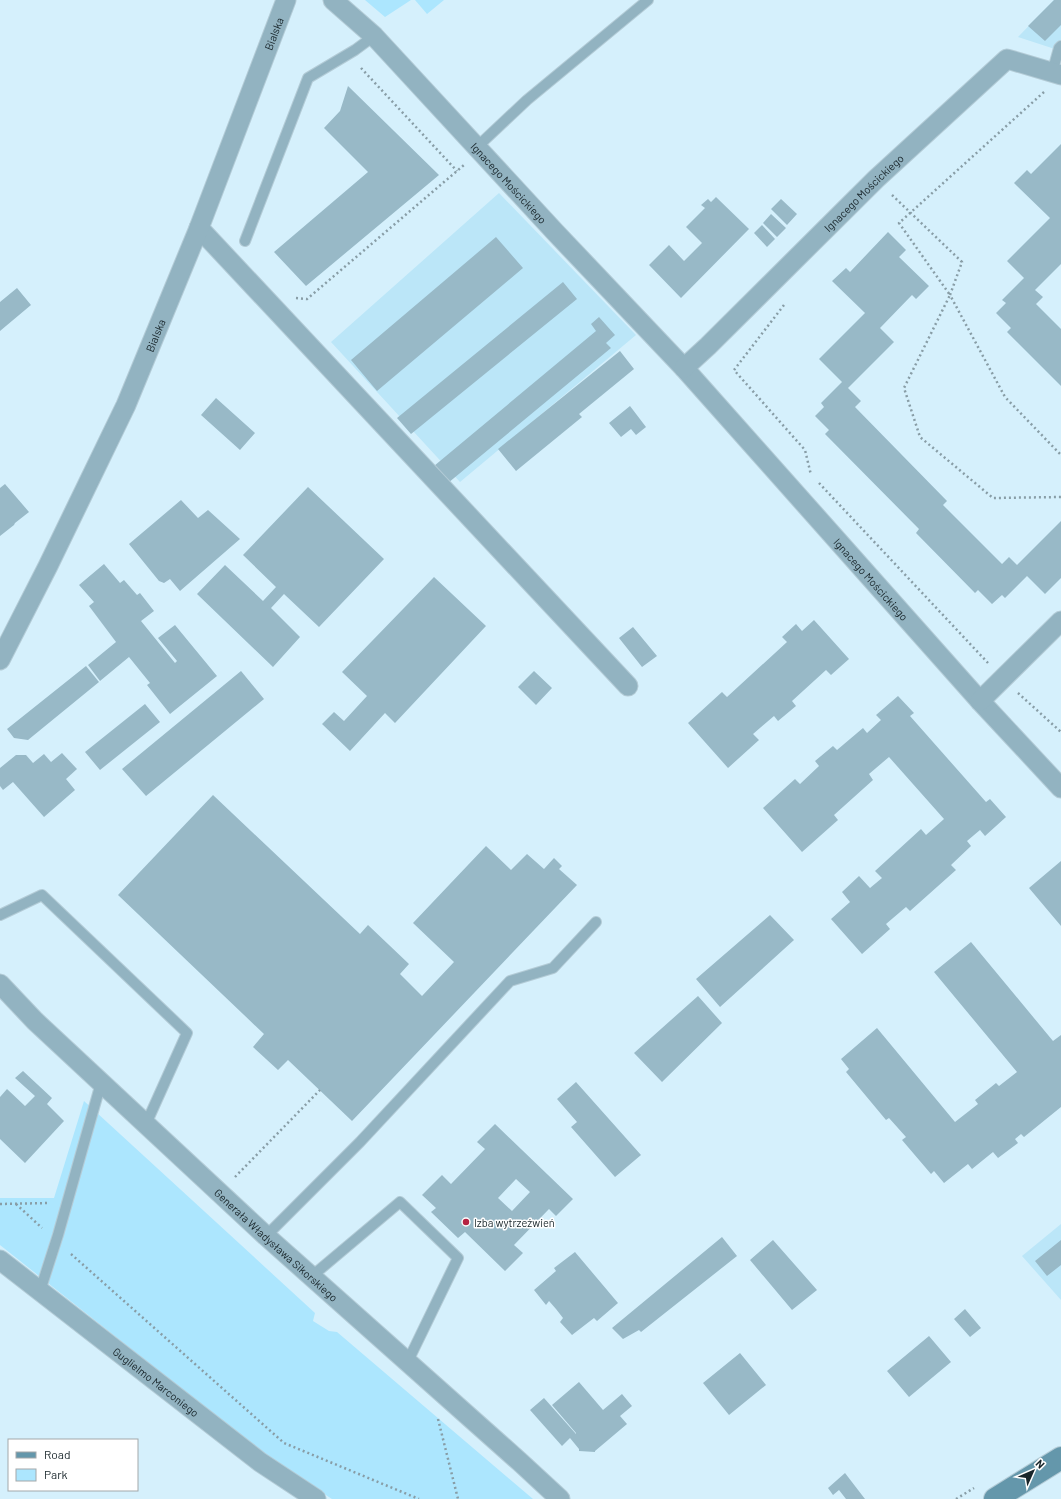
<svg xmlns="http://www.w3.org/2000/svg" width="1061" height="1499" font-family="Barlow,sans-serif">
<rect width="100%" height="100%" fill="#d5f0fc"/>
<path fill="#bbe6f8" d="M1054,0H1061V51L1018,37Z
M499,193L636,335L460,482L331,342Z
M1061,1224V1300L1022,1256Z"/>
<path fill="#ace6fe" d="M365,0H411L385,17Z
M415,0H444L427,14Z
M84,1101L315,1313L313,1321L329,1331L337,1332L533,1499H332L266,1456L0,1245V1198H54Z"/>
<path fill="#98b9c7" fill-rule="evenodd" d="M1054,0H1061V25L1045,41L1028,26Z
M348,86L439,175L306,286L274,252L368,172L324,128L340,111Z
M1061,144V264L1035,290L1043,297L1036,304L1061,329V386L1007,332L1011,328L996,313L1006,303L1002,300L1024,278L1007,261L1050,218L1014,183L1027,170L1031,174Z
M716,197L749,229L681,298L649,265L669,245L684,261L702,243L686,227L705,208L701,205L708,199L711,202Z
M781,199L797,214L787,225L771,209Z
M771,214L786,228L777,237L763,223Z
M762,225L775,239L767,247L754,233Z
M888,232L906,250L899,257L929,286L916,299L912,295L880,328L894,342L848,388L861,401L855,407L947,501L943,505L1002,564L1009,557L1017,565L1061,521V578L1045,594L1027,576L1005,598L1002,595L992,604L978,590L975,593L916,533L919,529L825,434L829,430L815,416L824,407L821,403L842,382L819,359L865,313L832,281L846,268L850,272Z
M496,237L523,268L377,391L351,360Z
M563,282L577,299L411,434L397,418Z
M17,288L31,305L0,331V302Z
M599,317L615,335L606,343L611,348L448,483L434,466L596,331L591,324Z
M620,351L634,369L579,414L582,417L516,471L498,449Z
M216,398L255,433L240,450L201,415Z
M630,406L646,427L636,435L631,429L621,437L609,423Z
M5,484L29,512L15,523L14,525L0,536V488Z
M308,487L384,559L319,627L284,594L271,608L300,637L273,667L197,594L225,565L263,601L276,587L243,555Z
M181,500L198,518L208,510L240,539L180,591L170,579L164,583L159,581L129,544Z
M104,564L120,583L124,580L137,595L140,593L154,611L141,621L175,663L177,661L158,638L175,625L217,676L170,714L147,685L150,683L129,657L100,681L88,665L116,642L89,606L94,602L79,585Z
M434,577L486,626L395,723L385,713L350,751L322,724L334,712L344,721L367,696L342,672Z
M814,620L849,659L831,675L826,670L792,701L796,706L778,721L774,716L753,734L759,740L728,768L688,723L722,692L727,697L787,642L782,637L796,624L802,631Z
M633,627L657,656L642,667L619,638Z
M86,666L99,682L28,740L14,738L7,729Z
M241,671L264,699L146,796L122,769Z
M534,671L552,688L536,705L518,687Z
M898,696L914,713L910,716L986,802L990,799L1006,817L985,836L980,830L967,841L971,846L951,865L956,870L910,911L906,907L886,924L890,929L862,954L831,919L850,902L842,892L859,876L870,888L882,878L875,871L921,829L926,835L944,819L889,757L869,774L873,780L834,815L838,820L802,852L763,808L795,779L800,784L819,766L815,761L833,746L837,750L863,728L867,733L881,720L876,715Z
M145,704L160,722L100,770L85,752Z
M62,753L77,769L66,779L75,790L44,817L13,782L3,790L0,786V768L16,755H26L33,763L44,754L51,762Z
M213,795L360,934L368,925L409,964L400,974L422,996L454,962L413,923L486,846L511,870L527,854L544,869L554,858L562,866L559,869L577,885L352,1121L288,1060L278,1070L253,1047L264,1034L118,895Z
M1061,861V926L1029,888Z
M770,915L794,940L720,1007L696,979Z
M971,942L1053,1041L1061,1035V1107L1024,1137L1021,1134L1015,1139L1018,1143L998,1158L993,1152L972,1169L968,1164L944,1183L934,1171L931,1174L902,1140L906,1137L889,1118L886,1120L846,1072L849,1069L841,1059L877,1028L955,1122L978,1104L975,1100L996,1083L999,1086L1017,1072L934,972Z
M698,996L722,1023L662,1082L634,1053Z
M23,1071L52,1098L47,1104L64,1121L25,1163L0,1139V1097L7,1089L25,1106L35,1096L15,1078Z
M576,1082L641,1155L615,1177L571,1127L577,1122L557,1099Z
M495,1124L573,1199L556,1216L549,1209L514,1245L523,1253L505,1271L465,1232L458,1238L431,1212L436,1208L422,1195L442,1175L451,1184L485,1149L477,1142ZM516,1179L530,1192L512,1211L498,1198Z
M722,1237L737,1256L641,1332L639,1330L623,1339L612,1328Z
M773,1240L817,1290L792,1310L750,1260Z
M1061,1240V1265L1047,1276L1035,1261Z
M575,1252L618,1303L597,1321L594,1318L572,1335L560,1322L563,1318L556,1309L549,1301L546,1305L534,1290L556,1271L554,1268Z
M965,1309L981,1328L970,1337L954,1319Z
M929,1336L951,1362L909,1397L887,1371Z
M740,1353L766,1385L729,1415L703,1383Z
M579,1382L603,1410L622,1394L632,1406L620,1416L627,1424L595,1451V1452L579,1451V1449L570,1438L562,1446L530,1410L544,1398L576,1434V1433L552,1405Z
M845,1473L865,1499H846L839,1490L833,1495L828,1488Z"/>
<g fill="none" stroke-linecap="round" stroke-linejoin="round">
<defs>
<path id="lane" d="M1052,73L1059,48L1061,46
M477,147L527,100L648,0
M245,241L308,78L355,50L374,36
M0,915L42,895L187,1033L146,1124
M266,1236L360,1142L510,981L553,968L596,922
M312,1276L400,1202L458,1258L408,1361
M40,1291L58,1235L101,1083"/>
<g id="street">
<path id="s1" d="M333,0L374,36L555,232L684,368L980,701L1061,788"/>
<path d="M199,228L628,686"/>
<path id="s2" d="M684,368L708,346L876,179L1007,59L1061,75"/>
<path id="s3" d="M0,660L48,566L126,405L199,228L286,0"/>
<path d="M980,701L1061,621"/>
<path id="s4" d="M0,984L35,1021L266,1236L520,1462L560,1499"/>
<path id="s5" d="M0,1260L260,1462L316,1499"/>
</g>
<path id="secondary" d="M995,1499L1061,1458"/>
</defs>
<use href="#lane" stroke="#b3cbd6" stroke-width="12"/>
<use href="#street" stroke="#b3cbd6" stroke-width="21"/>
<use href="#secondary" stroke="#b3cbd6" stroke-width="24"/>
<path stroke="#889da6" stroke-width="2.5" stroke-dasharray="2 3" stroke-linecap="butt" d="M361,68L457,171
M1044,92L899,223L950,295L904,388L920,437L993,498L1061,497
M892,195L962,262L950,295L1005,397L1061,455
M296,298L307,299L464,165
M784,305L734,370L805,450L811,475
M819,483L988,663
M1018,693L1061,732
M235,1177L320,1090
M0,1204L49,1203
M16,1204L42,1228
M71,1254L284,1443L419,1499
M438,1419L458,1499
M956,1499L974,1488"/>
<use href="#lane" stroke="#92b3c1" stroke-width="10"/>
<use href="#street" stroke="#92b3c1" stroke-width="19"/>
<use href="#secondary" stroke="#6497ab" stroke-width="22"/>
</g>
<circle fill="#b52242" stroke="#fff" stroke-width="1.5" cx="466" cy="1222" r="4"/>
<g text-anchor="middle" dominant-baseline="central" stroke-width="3" stroke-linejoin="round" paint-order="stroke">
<g font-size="11" fill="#18252a" stroke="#fff">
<text stroke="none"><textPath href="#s3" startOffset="684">Bialska</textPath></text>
<text stroke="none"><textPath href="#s1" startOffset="254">Ignacego Mościckiego</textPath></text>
<text stroke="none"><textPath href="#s2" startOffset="251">Ignacego Mościckiego</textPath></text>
<text stroke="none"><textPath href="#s3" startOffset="360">Bialska</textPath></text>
<text stroke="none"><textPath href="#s1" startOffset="791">Ignacego Mościckiego</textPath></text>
<text stroke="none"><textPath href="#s4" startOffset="380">Generała Władysława Sikorskiego</textPath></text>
<text stroke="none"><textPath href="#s5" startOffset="198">Guglielmo Marconiego</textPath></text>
</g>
<g font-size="11" fill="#18252a" stroke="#fff" text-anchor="start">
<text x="474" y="1222">Izba wytrzeźwień</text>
</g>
</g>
<rect x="8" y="1439" width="130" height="52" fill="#ffffff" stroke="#a3a8aa"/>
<rect x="16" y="1452" width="20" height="6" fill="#6497ab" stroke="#a3a8aa"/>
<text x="44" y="1459" font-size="12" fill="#18252a">Road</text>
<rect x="16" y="1469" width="20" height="12" fill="#ace6fe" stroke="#a3a8aa"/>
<text x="44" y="1479" font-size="12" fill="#18252a">Park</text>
<g transform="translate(1033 1471) rotate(45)" stroke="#ffffff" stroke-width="3" paint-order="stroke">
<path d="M0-3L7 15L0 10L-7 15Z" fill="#18252a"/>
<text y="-6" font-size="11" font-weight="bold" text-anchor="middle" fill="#18252a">N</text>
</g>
</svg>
